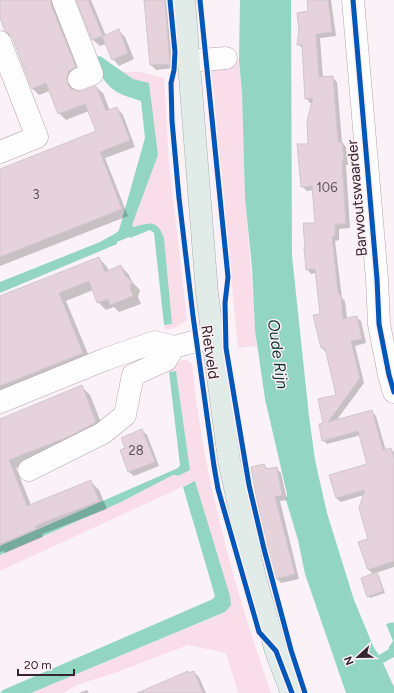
<svg xmlns="http://www.w3.org/2000/svg" width="394" height="693" font-family="Figtree,sans-serif">
<rect width="100%" height="100%" fill="#faf2f6"/>
<path fill="#f9deea" d="M239,60L242,93L245,198L257,346L238,348L211,65Z
M122,72H140L164,78L169,162L187,320L175,328L165,330L164,325L171,324L164,238L147,223L134,227L132,225L152,170L150,84L133,79Z
M182,360H187L192,364C203,476 234,587 271,693H238L226,653L188,645L120,671L77,685L63,693H31L226,612L195,481L0,571V555L121,502L173,475L190,470L176,371L169,372L168,367Z"/>
<path fill="#92d6c2" d="M240,0H291L292,256L309,416L315,460L327,513L354,600L374,648L379,655L389,649V647L393,641L386,624L393,622L394,624V657L383,663L394,687V693H346L305,574L298,540L286,500L287,494L265,399L255,330L252,268L245,198L242,93L239,60Z
M100,56L133,79L149,83L158,155L132,225L134,227C151,222 157,220 164,238L172,324L164,325L154,233L150,230L130,238L129,237L117,242V244L0,293V282L100,242L116,233L119,230L145,138L141,101C133,98 124,96 117,92C104,85 99,71 94,58Z
M176,371L190,470L178,476L176,475H173L121,502L0,555V546L178,468L180,465L169,372Z
M195,481L230,596L231,605L225,612L31,693H0L3,690L213,599L215,596L183,487Z"/>
<path fill="#0003" d="M0,0H59L82,74L73,85L74,91L84,92L96,87L103,93L110,111L117,108L123,115L135,147L105,158L128,216L0,266V170L97,131L89,111L66,120L59,113L50,91L39,95L32,88L13,37L0,16Z
M78,0H91L106,36L119,31L125,37L134,59L119,66L113,59L106,44L100,46L93,40Z
M145,0H169L174,68L156,70L151,65Z
M307,0H331L336,36L320,38L323,78L332,77L337,82L342,142L346,147L348,165H346L350,228L339,229V240L335,241L342,298L345,301L347,319L356,317L361,321L366,343L355,346L364,383L336,421L372,412L376,416L386,451L391,449L394,452V567L376,573L379,576L385,593L370,598L368,596L373,574L369,570L359,543L369,539L364,495L341,502L336,498L368,464L361,435L327,444L323,440L324,424L337,395L327,353L322,348L321,315L316,273L311,274L307,269L316,224L314,190L307,191L302,186L309,144L313,103H310L306,98L303,49L298,44L309,12Z
M99,258L107,267L109,271L121,266L129,275L132,282L140,290L138,297L141,304L119,312L114,307L106,310L98,302L93,290L66,301L91,361L0,397V297Z
M82,387L90,395L104,430L78,443L16,468L31,505L91,482L99,490L107,509L42,534L43,537L5,553L4,551L0,552V420Z
M142,430L147,435L159,466L134,476L129,472L121,451L126,449Z
M264,465L269,470L276,468L281,473L287,500L280,501L299,579L281,583L276,578Z
M194,672L199,677L206,693H158Z
M87,690L89,693H79Z"/>
<path fill="#e5d2db" stroke="#d1c7cc" d="M0,0H51V5L76,67L69,71L67,77L68,84L71,89L77,91H83L96,86L106,111L117,107L130,140L100,152L122,209L0,257V169L96,131L85,104L58,114L46,83L32,89L12,37L8,33L5,31L0,18Z
M76,0H88L103,36L119,29L128,53L112,60L102,36L92,40Z
M144,0H165L170,64L150,65Z
M307,0H328L332,32L316,34L319,77L333,76L338,142H342L344,161H342L346,224H335V236H332L338,293L341,296L343,319L357,316L362,339L351,341L360,378L328,422L372,410L383,450L391,448L394,458V561L368,570L358,542L368,539L359,508L365,490L336,498L329,475L367,464L358,431L322,441L319,424L323,423L318,399L336,395L325,348H321L313,315L320,314L315,269L306,270L304,248H305L303,223H315L312,186L301,187L297,144H308L307,121L313,98L305,99L302,45H297L299,30L297,13L308,11Z
M99,257L105,272L121,265L125,276L132,281L130,288L133,296L110,305L108,299L97,303L89,281L59,293L83,353L0,386V296Z
M82,385L96,422L70,436L9,460L27,506L91,480L99,501L35,526L36,529L0,544V419Z
M142,429L155,462L128,472L120,450L125,448L121,438Z
M264,464L266,469L277,467L282,495L275,497L295,574L275,579L257,500L251,467Z
M377,572L383,591L367,597L361,578Z
M188,671L189,673L194,671L203,693H137Z"/>
<g fill="none" stroke-linecap="round" stroke-linejoin="round">
<defs>
<path id="minor" d="M63,0L92,74L79,79
M353,0L377,279L379,324L389,375L394,392
M0,42L37,137L0,152
M189,61L226,58
M0,402L106,359L155,342L174,347L196,341L212,339
M29,470L103,433L125,415L133,375L166,360L174,347"/>
<path id="major" d="M184,0L207,293L229,460L255,578L276,651L292,693"/>
</defs>
<use href="#minor" stroke="#b1a8ac" stroke-width="23"/>
<use href="#major" stroke="#a2b2af" stroke-width="23"/>
<use href="#minor" stroke="#fefdfe" stroke-width="22"/>
<use href="#major" stroke="#e1ece9" stroke-width="22"/>
<defs>
<path id="cycleway" d="M170,0L175,52L174,70L171,83L172,121L179,198L193,316L214,466L218,489L259,632L276,651L292,693
M200,0L228,277L225,303L226,348L249,485L264,549L291,650L305,693
M353,0L377,279L379,324L389,375L394,392"/>
</defs>
<use href="#cycleway" stroke="#feeff5" stroke-width="8"/>
<use href="#cycleway" stroke="#0057b8" stroke-width="5"/>
</g>
<g text-anchor="middle" dominant-baseline="central" stroke-width="3" stroke-linejoin="round" paint-order="stroke">
<g font-size="13" fill="#605158">
<text x="327" y="187">106</text>
<text x="36" y="194">3</text>
<text x="136" y="450">28</text>
</g>
<g font-size="15" fill="#34262c" stroke="#feeff5">
<text transform="translate(357 198) rotate(-95)">Barwoutswaarder</text>
<text transform="translate(210 352) rotate(82)">Rietveld</text>
</g>
<g font-size="16" font-style="italic" fill="#07372b" stroke="#feeff5">
<text transform="translate(278 354) rotate(82)">Oude Rijn</text>
</g>
</g>
<g transform="translate(358 657) rotate(248)" stroke="#feeff5" stroke-width="3" paint-order="stroke">
<path d="M0-3L7 15L0 10L-7 15Z" fill="#34262c"/>
<text y="-6" font-size="11" font-weight="bold" text-anchor="middle" fill="#34262c">N</text>
</g>
<path d="M18 669v6h56v-6" fill="none" stroke="#34262c" stroke-width="2"/>
<text x="24" y="669" font-size="12" fill="#34262c" stroke="#feeff5" stroke-width="3" paint-order="stroke">20 m</text>
</svg>
